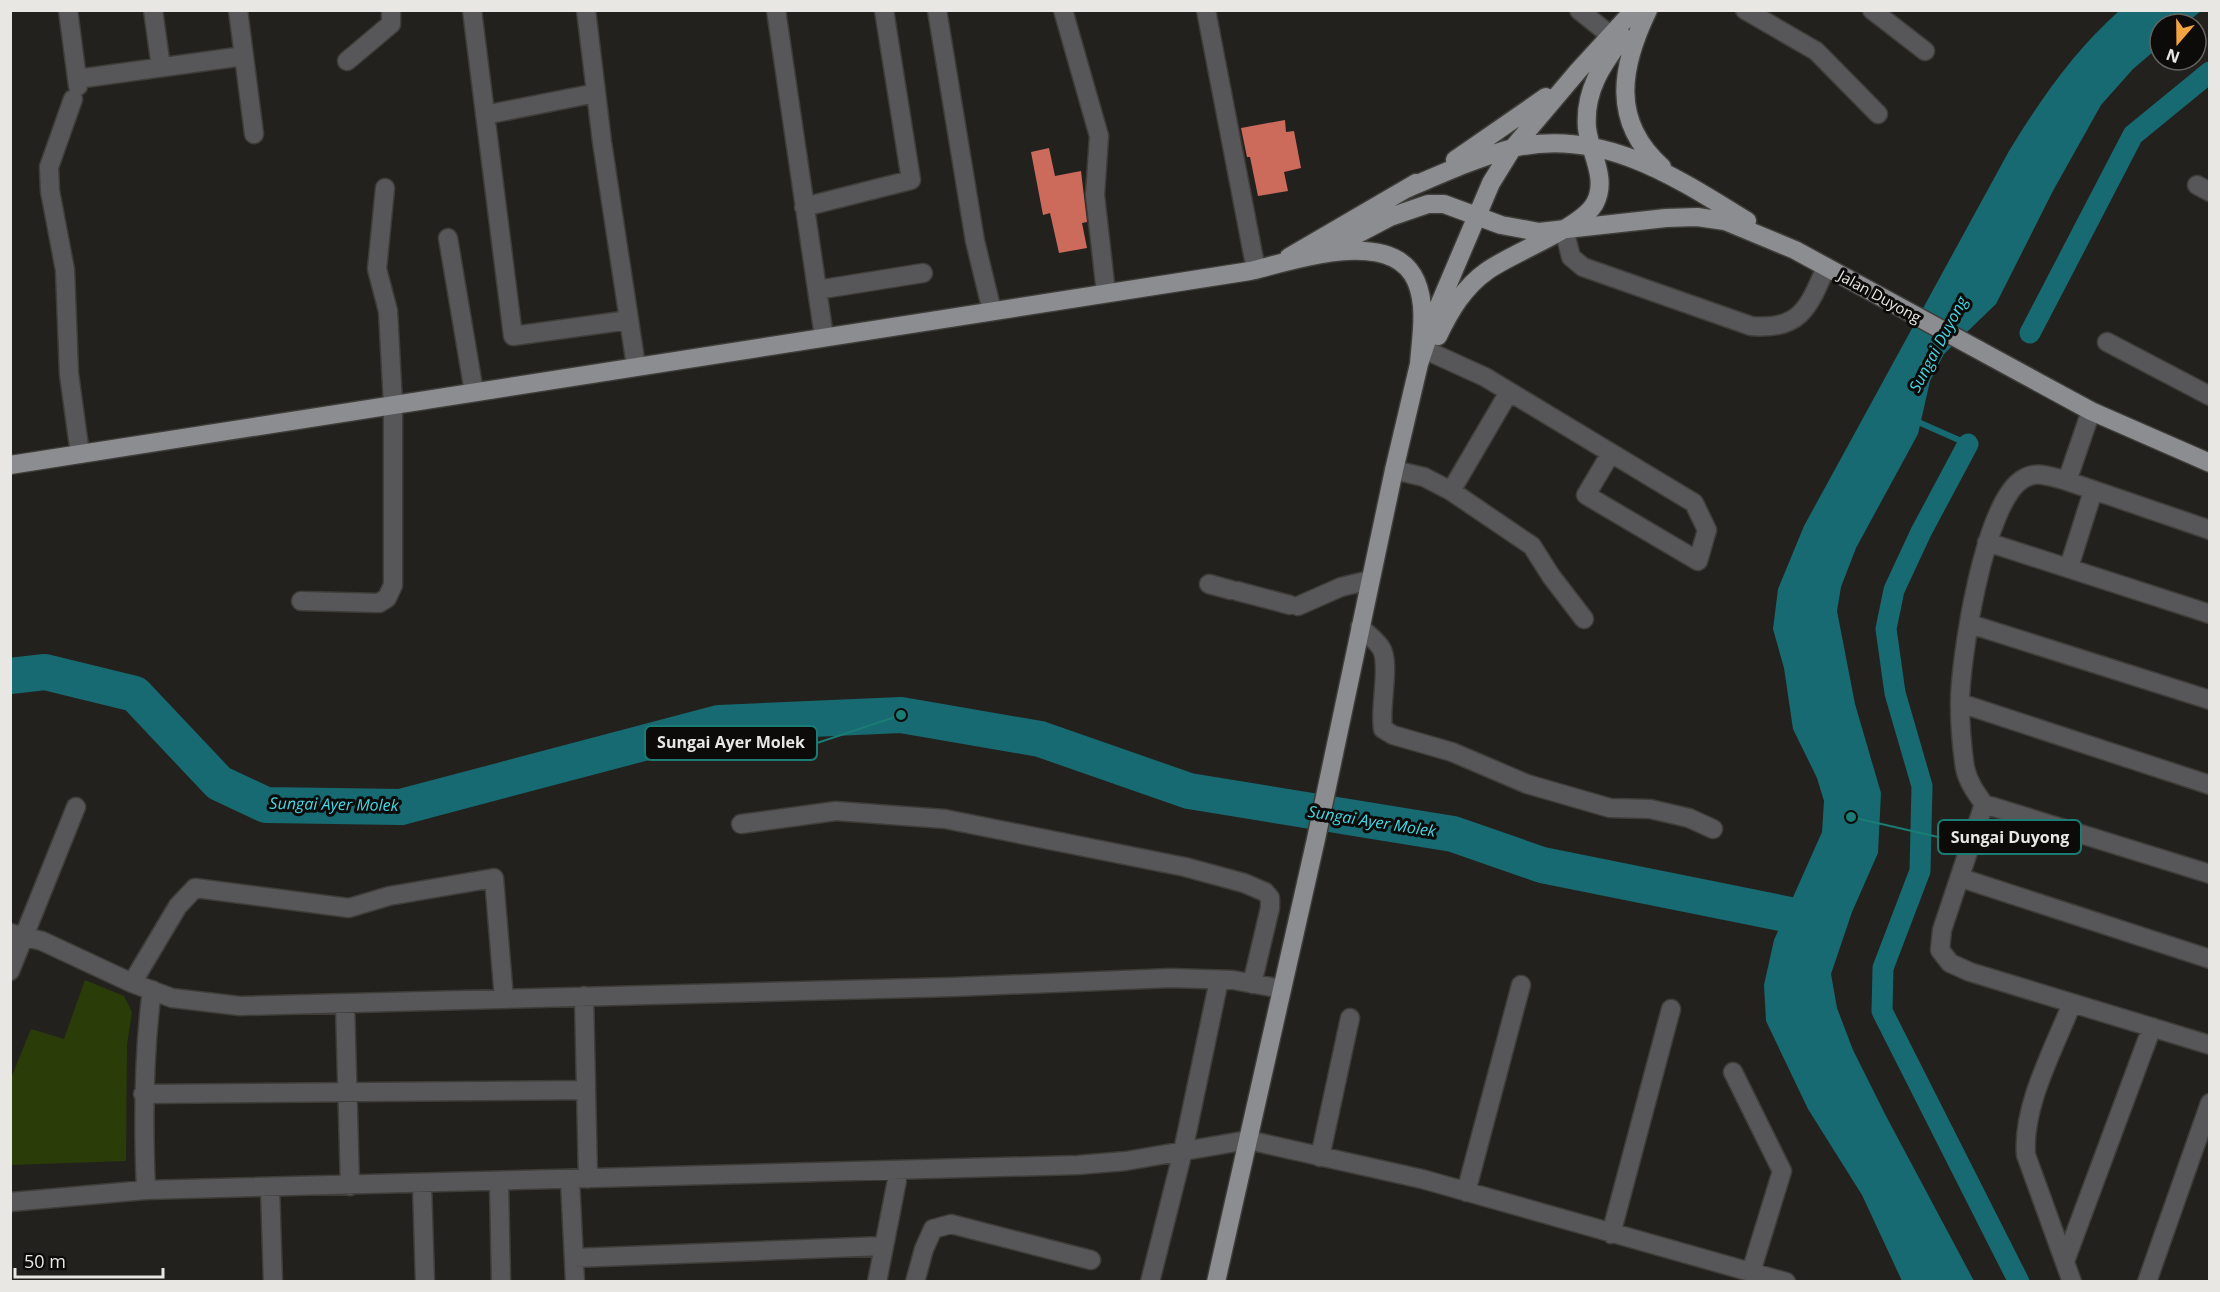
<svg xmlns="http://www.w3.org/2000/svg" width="2220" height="1292" font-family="'Open Sans',sans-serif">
<rect width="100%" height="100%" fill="#23211d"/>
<path fill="#2a3c08" d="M85,980L124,996L132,1012L127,1045L126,1161L11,1165V1078L31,1029L64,1039Z"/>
<path fill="#176a71" d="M2119,11H2201L2185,24H2160V46L2133,69L2101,105L2054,189L1996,304L1944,354L1930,381L1918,434L1856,548L1841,587L1837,611L1855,704L1881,793L1878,853L1852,912L1831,974L1837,1008L1853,1050L1886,1116L1974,1281H1902L1862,1195L1808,1109L1766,1021L1764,985L1774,940L1822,832L1824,801L1817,778L1793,729L1784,668L1773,629L1778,589L1804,526L2009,151C2041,99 2074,51 2119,11Z"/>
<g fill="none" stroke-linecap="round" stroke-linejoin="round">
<path stroke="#176a71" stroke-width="6" d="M1916,421L1968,444"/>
<path stroke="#176a71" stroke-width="21" d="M2030,333L2133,135L2210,72
M1968,444L1921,532L1894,590L1886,629L1895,693L1922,786L1920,871L1883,968L1882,1011L2019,1282"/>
<path stroke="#176a71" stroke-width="36" d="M10,676L45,672L135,694L219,783L266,805L401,807L719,723L901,715L1040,739L1189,791L1453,834L1542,865L1820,921"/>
</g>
<path fill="#cc6b5b" d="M1285,120L1286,132L1294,131L1301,168L1284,172L1288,191L1258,196L1250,157H1247L1241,128Z
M1049,148L1055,176L1081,171L1087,222L1082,223L1087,248L1059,253L1050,213L1043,215L1031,152Z"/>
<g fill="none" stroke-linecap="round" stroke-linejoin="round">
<defs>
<path id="minor" d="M68,10L78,86
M153,10L161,67
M238,10L254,134
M472,10L513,336L629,320
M586,10L602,142L636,366
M776,10L824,337
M937,10L975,241L992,311
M1063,10L1099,136L1095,195L1106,293
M1206,10L1256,270
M1579,10L1610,35
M1745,10L1816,51L1878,114
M1872,10L1925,51
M347,61L391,24V10
M77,79L244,56
M73,99L49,167L50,191L65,270L69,374L80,454
M485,115L596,93
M2197,185L2210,192
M804,207L911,180L884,10
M1564,229L1571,257L1583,267L1751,326C1800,331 1809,307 1826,267
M448,238L474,392
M817,290L923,273
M2107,342L2210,396
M1430,352L1485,377L1611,453L1586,495L1698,561L1707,530L1694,503L1611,453
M2091,411L2067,481C2052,477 2037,470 2023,479C1984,501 1960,660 1960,704C1960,725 1962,748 1965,768C1968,782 1976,793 1984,804L1942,930L1940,950L1950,963L1970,972L2210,1045
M1394,470L1424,477L1451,491L1532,546L1551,576L1584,619
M2067,481L2210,530
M1451,491L1509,392
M1987,542L2210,614
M2069,567L2093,491
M1209,584L1231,590
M1237,591L1290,605
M301,601L379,603L387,598L393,585V404L388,311L377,269L385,188
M1298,606L1341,587L1370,580
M1970,624L2210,700
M1360,627C1367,634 1376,640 1381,648C1391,663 1379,708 1383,729L1393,735L1452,752L1527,784L1610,808L1650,809L1689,818L1713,829
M1960,703L2210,785
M1984,804L2210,874
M741,824L836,811L945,819L1185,867L1244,883L1265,892L1270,898V908L1252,984
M1961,878L2210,959
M10,933L42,941L132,983L172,998L240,1006L954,987L1171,978L1233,980L1282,989
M10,971L76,807
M132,983L178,906L195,888L349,908L389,896L494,878L504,999
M584,996L588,1179
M2072,1003C2054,1049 2022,1106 2026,1155L2072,1282
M345,1004L350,1186
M1733,1072L1782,1171L1751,1272
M143,1094L586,1090
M1320,1157L1350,1018
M570,1180L575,1282
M499,1182L501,1282
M422,1184L425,1282
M270,1187L273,1282
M146,1190C143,1122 143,1058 152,990
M1466,1192L1521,985
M10,1202L146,1190L1078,1165L1126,1161L1248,1140L1422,1179L1786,1282
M1611,1234L1671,1009
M574,1258L884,1246
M2065,1261L2152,1027
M877,1282L899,1170
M915,1282L924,1249L933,1229L951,1224L1091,1260
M1150,1282L1183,1151L1219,980
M2147,1282L2210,1103"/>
<path id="major" d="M1648,10C1621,66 1610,121 1662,167
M1455,160L1546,97
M1406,189C1441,174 1476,158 1513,148C1601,127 1676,177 1747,221
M1331,248L1390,217L1428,204H1444L1501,225L1539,232L1666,218L1697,217L1725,221L1795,250L2091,411L2210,463
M1289,257L1416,183
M1438,336C1450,311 1464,287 1487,271C1513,252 1582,228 1595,203C1608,178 1590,154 1587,128C1584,91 1602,65 1623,37
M10,465L1250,271C1293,261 1392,226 1416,281C1427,306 1421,337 1419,364
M1216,1282L1316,839L1394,470L1419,364L1437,310L1491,183L1512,149L1578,71L1634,10"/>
</defs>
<use href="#minor" stroke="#3f3d39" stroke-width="21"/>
<use href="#major" stroke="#3f3d39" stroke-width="21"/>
<use href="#minor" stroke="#575759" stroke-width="18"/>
<use href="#major" stroke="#8c8d91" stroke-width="18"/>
</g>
<g text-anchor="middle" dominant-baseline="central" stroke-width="6" stroke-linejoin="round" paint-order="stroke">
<g font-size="15" fill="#e8e7e4" stroke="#0c0b09">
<text transform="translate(1880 296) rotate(29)">Jalan Duyong</text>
</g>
<g font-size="16" font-style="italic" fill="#43dbe8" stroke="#0c0b09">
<text transform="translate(1938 344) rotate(-62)">Sungai Duyong</text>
<text transform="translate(334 804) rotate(1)">Sungai Ayer Molek</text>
<text transform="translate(1372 821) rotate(9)">Sungai Ayer Molek</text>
</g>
</g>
<path fill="none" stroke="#1a7c74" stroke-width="2" d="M901 715L817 743M1851 817L1938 837"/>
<g fill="#1a7c74" stroke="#0c0b09" stroke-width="2">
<circle cx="901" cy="715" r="6"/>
<circle cx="1851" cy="817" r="6"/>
</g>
<g fill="#0c0b09" stroke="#1a7c74" stroke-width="2">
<rect x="645" y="726" width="172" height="34" rx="6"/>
<rect x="1938" y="820" width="143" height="34" rx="6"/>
</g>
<g font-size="16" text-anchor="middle" font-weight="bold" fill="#e8e7e4">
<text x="731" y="748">Sungai Ayer Molek</text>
<text x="2010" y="843">Sungai Duyong</text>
</g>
<rect width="2220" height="1292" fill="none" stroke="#e8e7e4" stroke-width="24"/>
<g transform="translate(2178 42) rotate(200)"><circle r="28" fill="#0c0b09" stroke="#646361" stroke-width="1.5"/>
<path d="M0-4.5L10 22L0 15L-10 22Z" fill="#f3a442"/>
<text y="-9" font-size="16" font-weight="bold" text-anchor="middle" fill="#e8e7e4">N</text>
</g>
<path d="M15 1268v9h148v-9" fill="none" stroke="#e8e7e4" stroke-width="3"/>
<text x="24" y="1268" font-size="18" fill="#e8e7e4" stroke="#0c0b09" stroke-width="4.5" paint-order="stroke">50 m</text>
</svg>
